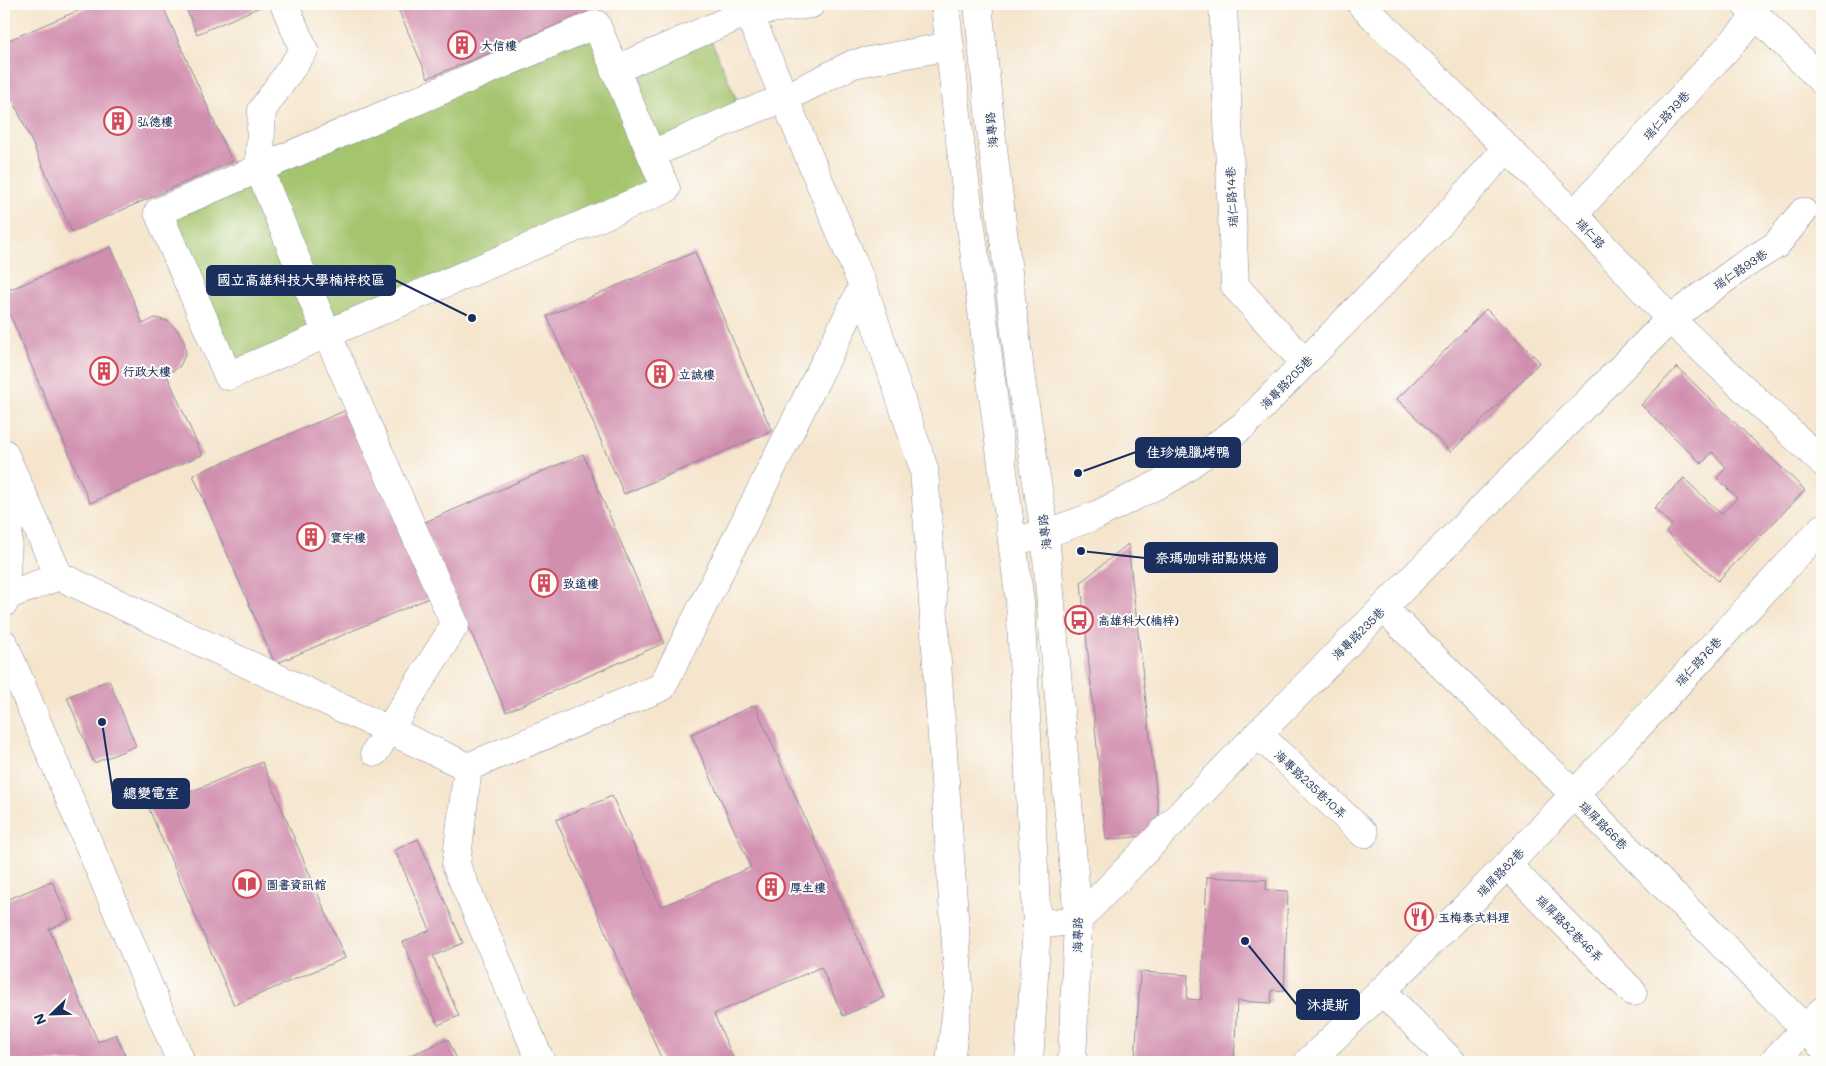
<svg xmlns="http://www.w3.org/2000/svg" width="1826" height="1066" font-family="Mali,'LXGW WenKai TC',sans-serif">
<rect width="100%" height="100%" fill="#fdfcf7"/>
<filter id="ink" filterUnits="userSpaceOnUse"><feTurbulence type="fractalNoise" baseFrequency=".02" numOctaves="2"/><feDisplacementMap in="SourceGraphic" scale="10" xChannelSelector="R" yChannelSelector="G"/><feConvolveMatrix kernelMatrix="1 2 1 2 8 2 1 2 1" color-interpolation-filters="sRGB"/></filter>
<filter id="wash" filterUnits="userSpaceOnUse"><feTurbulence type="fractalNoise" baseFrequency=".0096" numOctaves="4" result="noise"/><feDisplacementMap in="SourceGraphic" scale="20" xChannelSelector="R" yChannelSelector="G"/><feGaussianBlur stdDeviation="1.12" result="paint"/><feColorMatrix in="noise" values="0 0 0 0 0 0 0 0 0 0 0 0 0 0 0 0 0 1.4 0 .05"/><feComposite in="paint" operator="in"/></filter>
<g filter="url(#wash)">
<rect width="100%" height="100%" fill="#f5e5cd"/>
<path fill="#a4c56e" stroke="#607a66" d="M596,24L614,70L706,29L743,114L651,154L666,189L228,376L158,212Z"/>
<g id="blocks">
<path fill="#d18faf" d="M94,4H162L232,162L72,232L4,80V42Z
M184,4H267L197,34Z
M396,4H588L591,11L428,78Z
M111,247L143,324L155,318L167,321L178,331L184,341L186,353L180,366L167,375L202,455L90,503L4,301V292Z
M695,252L772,431L624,494L547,316Z
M1486,309L1540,362L1451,452L1397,399Z
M1677,367L1805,490L1718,581L1666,532L1672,525L1654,508L1684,478L1721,514L1737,498L1717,478L1726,467L1712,452L1702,464L1641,405Z
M349,409L429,598L275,664L193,475Z
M583,454L664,643L506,712L423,523Z
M1128,544L1161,834L1106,840L1081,582Z
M109,680L136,746L94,763L67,697Z
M755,705L884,997L843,1016L821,967L714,1014L735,1062H663L556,820L612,796L661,907L751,867L691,734Z
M262,762L345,958L234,1005L149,809Z
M418,839L463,943L433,956L459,1016L438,1025L403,942L430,930L395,850Z
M1207,877L1267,880L1266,890L1288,891L1284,991L1272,990L1271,1003L1237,1001L1234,1062H1135L1140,972L1188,975L1187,999L1201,1000Z
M52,881L69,920L49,929L98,1042L116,1034L128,1062H10L4,1048V901Z
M448,1039L458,1062H395Z"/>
</g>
</g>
<g filter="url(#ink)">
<use href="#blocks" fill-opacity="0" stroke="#888a96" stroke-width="1"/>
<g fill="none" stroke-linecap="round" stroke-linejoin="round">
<defs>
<path id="minor" d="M284,4L304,50L262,110L259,169L327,334L455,625L375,752
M945,4L961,150L1020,602L1037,925L1029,1062
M978,4L992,140L1021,380L1045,534L1078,920L1072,1062
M1223,4L1235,286L1305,363
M1361,4L1574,214L1670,319L1822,462
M1745,4L1822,81
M596,24L666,189L228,376L158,212Z
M614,70L748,12L811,4
M652,154L743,114L785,98L853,64L950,46
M1574,214L1757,16
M863,286L924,469L959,990L950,1062
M4,453L59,576L468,767L662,687L863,286L745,4
M1027,538L1045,534L1097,515L1173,477L1243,426L1437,227L1507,148
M4,597L59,576
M4,603L12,477
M1383,608L1574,794L1822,1046
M4,644L181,1062
M1258,734L1364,834
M468,767L456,865L541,1062
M1507,865L1633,992
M1037,925L1078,920L1258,734L1670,319L1744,265L1776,245L1803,212
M1383,992L1452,1062
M1308,1062C1488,893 1654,709 1822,528
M1773,1062L1822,1011"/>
</defs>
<use href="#minor" stroke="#888a96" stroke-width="29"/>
<use href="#minor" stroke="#fff" stroke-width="28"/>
</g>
</g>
<defs>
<symbol id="building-ring" viewBox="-11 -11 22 22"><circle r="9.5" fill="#fdfcf7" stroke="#d1495b" stroke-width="1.5"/><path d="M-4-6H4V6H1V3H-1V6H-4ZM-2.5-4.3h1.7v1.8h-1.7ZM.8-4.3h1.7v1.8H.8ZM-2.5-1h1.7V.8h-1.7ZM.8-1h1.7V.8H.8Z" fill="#d1495b"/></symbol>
<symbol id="bus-ring" viewBox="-11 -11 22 22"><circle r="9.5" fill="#fdfcf7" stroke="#d1495b" stroke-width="1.5"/><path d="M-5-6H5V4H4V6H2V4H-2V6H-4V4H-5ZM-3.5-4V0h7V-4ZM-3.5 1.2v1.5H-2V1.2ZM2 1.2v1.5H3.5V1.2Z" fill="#d1495b"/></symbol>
<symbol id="library-ring" viewBox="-11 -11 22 22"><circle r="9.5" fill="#fdfcf7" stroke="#d1495b" stroke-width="1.5"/><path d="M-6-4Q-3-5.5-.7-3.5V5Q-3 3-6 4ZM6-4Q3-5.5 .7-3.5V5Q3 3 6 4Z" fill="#d1495b"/></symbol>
<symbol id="restaurant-ring" viewBox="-11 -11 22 22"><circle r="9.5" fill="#fdfcf7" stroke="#d1495b" stroke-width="1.5"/><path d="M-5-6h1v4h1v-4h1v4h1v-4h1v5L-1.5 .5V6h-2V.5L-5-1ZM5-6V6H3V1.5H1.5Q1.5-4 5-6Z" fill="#d1495b"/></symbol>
</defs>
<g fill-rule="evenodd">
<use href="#building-ring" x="446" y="29" width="32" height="32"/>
<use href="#building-ring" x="102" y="105" width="32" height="32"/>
<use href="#building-ring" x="88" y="355" width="32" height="32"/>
<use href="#building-ring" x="644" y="358" width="32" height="32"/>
<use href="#building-ring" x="295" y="521" width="32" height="32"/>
<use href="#building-ring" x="528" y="567" width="32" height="32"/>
<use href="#bus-ring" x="1063" y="604" width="32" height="32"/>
<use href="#library-ring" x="231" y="868" width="32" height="32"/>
<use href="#building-ring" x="755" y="871" width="32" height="32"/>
<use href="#restaurant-ring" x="1403" y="901" width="32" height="32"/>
</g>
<g text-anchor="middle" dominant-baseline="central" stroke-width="4" stroke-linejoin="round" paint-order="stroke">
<g font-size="12" font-weight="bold" fill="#1b2f5e" stroke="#fdfcf7" text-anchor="start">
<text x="481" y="45">大信樓</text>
<text x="137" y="121">弘德樓</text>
<text x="123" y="371">行政大樓</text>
<text x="679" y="374">立誠樓</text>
<text x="330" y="537">寰宇樓</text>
<text x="563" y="583">致遠樓</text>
<text x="1098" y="620">高雄科大(楠梓)</text>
<text x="266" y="884">圖書資訊館</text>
<text x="790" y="887">厚生樓</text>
<text x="1438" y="917">玉梅泰式料理</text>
</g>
<g font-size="12" fill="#1b2f5e" stroke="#fdfcf7">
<text transform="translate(1666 115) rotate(-47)">瑞仁路79巷</text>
<text transform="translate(991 130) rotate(-96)">海專路</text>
<text transform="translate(1231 197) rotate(-93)">瑞仁路14巷</text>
<text transform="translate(1591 233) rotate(47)">瑞仁路</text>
<text transform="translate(1740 269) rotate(-34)">瑞仁路93巷</text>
<text transform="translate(1286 382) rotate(-46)">海專路205巷</text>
<text transform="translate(1044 532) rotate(-97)">海專路</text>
<text transform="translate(1358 633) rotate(-45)">海專路235巷</text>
<text transform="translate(1698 661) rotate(-47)">瑞仁路76巷</text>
<text transform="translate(1311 784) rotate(43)">海專路235巷10弄</text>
<text transform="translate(1604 825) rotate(45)">瑞屏路66巷</text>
<text transform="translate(1500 872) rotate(-46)">瑞屏路82巷</text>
<text transform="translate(1570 928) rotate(45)">瑞屏路82巷46弄</text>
<text transform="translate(1077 935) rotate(-89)">海專路</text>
</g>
</g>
<path fill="none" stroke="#1b2f5e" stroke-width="2" d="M472 318L395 280M1078 473L1136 452M1081 551L1145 558M102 722L113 794M1245 941L1297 1005"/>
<g fill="#1b2f5e" stroke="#fdfcf7" stroke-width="2">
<circle cx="472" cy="318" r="5"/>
<circle cx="1078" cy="473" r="5"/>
<circle cx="1081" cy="551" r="5"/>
<circle cx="102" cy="722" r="5"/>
<circle cx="1245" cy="941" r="5"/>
</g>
<g fill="#1b2f5e" stroke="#1b2f5e" stroke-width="2">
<rect x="207" y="266" width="188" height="29" rx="5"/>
<rect x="1136" y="438" width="104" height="29" rx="5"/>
<rect x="1145" y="543" width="132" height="29" rx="5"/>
<rect x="113" y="779" width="76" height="29" rx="5"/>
<rect x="1297" y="990" width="62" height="29" rx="5"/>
</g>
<g font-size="14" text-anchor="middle" font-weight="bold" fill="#fff">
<text x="301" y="285">國立高雄科技大學楠梓校區</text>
<text x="1188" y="457">佳珍燒臘烤鴨</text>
<text x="1211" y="563">奈瑪咖啡甜點烘焙</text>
<text x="151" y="798">總變電室</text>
<text x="1328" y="1010">沐提斯</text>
</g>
<rect width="1826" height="1066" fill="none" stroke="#fdfcf7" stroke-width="20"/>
<g transform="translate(52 1014) rotate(247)" stroke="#fdfcf7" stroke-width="4" paint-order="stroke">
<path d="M0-4L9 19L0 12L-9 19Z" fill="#1b2f5e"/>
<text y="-8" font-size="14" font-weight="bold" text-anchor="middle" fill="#1b2f5e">N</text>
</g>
</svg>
